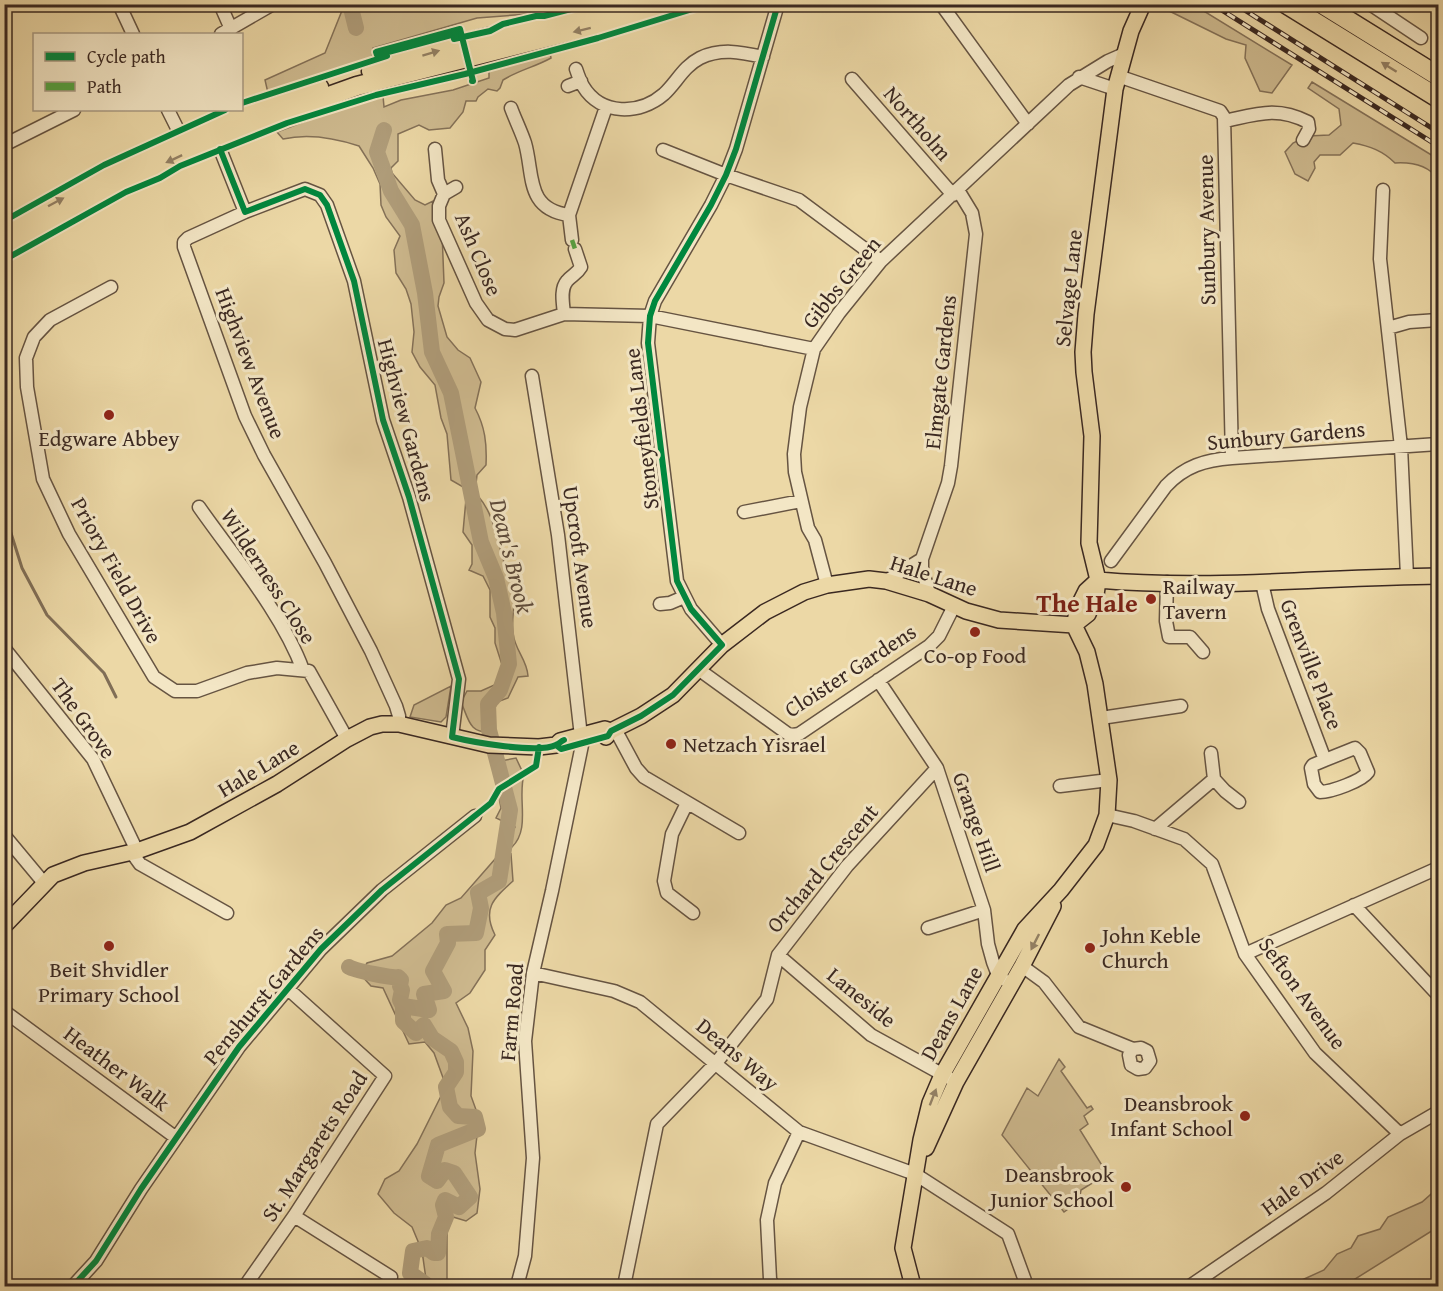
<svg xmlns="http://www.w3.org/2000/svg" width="1443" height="1291" font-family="'Gentium Book Plus',serif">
<rect width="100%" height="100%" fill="#ecd8a6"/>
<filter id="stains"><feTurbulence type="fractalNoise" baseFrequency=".00333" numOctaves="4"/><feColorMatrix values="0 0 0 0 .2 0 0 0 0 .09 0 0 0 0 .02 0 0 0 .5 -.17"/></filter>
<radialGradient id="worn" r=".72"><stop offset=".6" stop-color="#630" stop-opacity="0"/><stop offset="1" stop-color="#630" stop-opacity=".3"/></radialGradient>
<path fill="#ceba8f" stroke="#847158" stroke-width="1.5" d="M1155,4L1194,5L1292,65L1272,93L1260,91L1245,58L1246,45L1226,39Z
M341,5H566L528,14L477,18L373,48L372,59L268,93L265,80L325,53L343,8Z
M550,52L551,58C535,67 519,70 503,80L500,88L497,91L488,89L478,97L476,101H466L463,112L450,128L429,130L419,125L398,134V161L391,168L392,173L415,200L425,205L433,201L442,232L444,283L439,297L438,306L447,337L458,350L470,358L481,382L475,408C485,427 487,443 486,465L477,475L476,484L463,487L451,480L447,434L441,418L435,385L420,367L412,352L414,332L411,304L406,289L396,273L394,250L400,236L386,217L381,205L380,184L373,168L359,146C335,138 309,133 283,139L277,132L332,111L383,96L384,107L401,100L453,90L489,78V70Z
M1312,82L1438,159V179C1428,165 1412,162 1395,163C1383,151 1370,146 1353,143L1340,155H1320L1314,162L1315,168L1308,181L1295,174L1285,152L1293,143L1308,136L1329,135L1341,125L1339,109L1308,88Z
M478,496C495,515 497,542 505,565C507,572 513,579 514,586C516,602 511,618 513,633C515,651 527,659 528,676L518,677L508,698L497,702L494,711L492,732C469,734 469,720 461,702L467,691H481L499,683L504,671L495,643V628L490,617V590L483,576L469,570L472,564V545L463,532L466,499Z
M451,686L446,717L441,722L410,717L414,705Z
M516,758L524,775C517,797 531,829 512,847L501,846V840L510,835L515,827L496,818L501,808L496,782L498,769L495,762Z
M511,854L513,881C493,899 482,909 495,935L485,950V970L470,993L456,1003L468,1028L473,1051L471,1096L479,1118L475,1153L480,1189L477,1213L466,1221L453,1217L447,1232V1286H427L422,1251L412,1227L394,1213L378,1194L385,1179L399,1171L417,1144L446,1086L434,1053L425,1042L409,1044L383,988L371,986L360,974L367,963L392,956L432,923L446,905L461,898L496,858Z
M1059,1059L1065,1067L1061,1071L1087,1108L1091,1106L1093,1109L1084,1116L1088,1124L1080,1130L1103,1167L1102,1177L1081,1190L1079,1201L1064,1212L1002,1135L1027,1088L1038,1096Z
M1438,1188V1227L1344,1286H1293L1302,1280L1324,1270L1337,1254L1351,1248L1358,1236L1380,1229L1388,1217L1422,1202Z"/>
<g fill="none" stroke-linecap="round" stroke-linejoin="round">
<path stroke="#806e56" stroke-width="3" d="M4,511L22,568L47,615L104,673L116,697"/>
<path stroke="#af9c79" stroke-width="16" d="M350,4L356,28
M384,130L377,152L391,191L412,225L425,293L432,352L451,393L481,542L496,578L504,613L509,664L500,690L488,704L489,730L510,810L499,881L478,893L481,908L476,933L447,934L448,943L433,971L444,991L424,994L429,1010L403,1006V1021L416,1033L424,1025L432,1038L451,1051L456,1062V1072L446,1087L450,1107L458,1116L475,1117L478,1129L438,1145L429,1176L437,1181L445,1170L454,1173L470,1197L459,1207L445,1200L443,1205L446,1217L439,1234L438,1253H434L427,1248L413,1251L410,1273L428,1286
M349,967C354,970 393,979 398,977L401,980L400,986L402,990L400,1000L403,1006"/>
<defs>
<path id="minor" d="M119,4L133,34
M220,4L231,29
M941,4L1028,124
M1370,4L1421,38
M221,34L273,4
M576,69C578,75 580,81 583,86C601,116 640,115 664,94C676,83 684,66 700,58C721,48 740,52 763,57
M1118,76L1220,111L1224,117L1232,458
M1079,77L1115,89
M852,79L953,195
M568,86L581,81
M511,108C515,119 521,131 525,143C534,174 525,209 569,215
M168,110L182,138
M1225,121C1257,114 1277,106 1308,122L1309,129L1303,140
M212,141L220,149L245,212
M4,145L74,110
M435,149L438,180L444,194L439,206V220L476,303L488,320L505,329L515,330L564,314L650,316L814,349
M663,150L726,175L799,200L881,261
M1383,190L1380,259L1401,447L1407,576
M444,194L456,187
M572,240L569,215L606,107
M111,287L50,320L34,337L26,358L27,387L43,479L69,534L154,677L175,691H197L247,673L277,668L309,671L347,739
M564,314C563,303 560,289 567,281C572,275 577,274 581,267L575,249
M1388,328L1409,322L1438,320
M199,507C234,557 282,613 303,670
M744,512L801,501
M1111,561L1166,486C1185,466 1205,460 1232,458L1438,444
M886,581L922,559
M1167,582L1166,621L1169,637H1190L1203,652
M1262,583L1268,609L1325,760L1355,748L1360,753L1368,772C1362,781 1331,792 1320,792L1314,784L1311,768L1313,765L1325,760
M827,585L815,540L808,528L795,472L794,454L800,407L814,349L839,313L881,261L1069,85L1108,61L1124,54
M929,594L922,568V559L948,483L951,466L976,234L972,213L958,190
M660,604L670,603L684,597
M722,645L691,609L677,581L648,343L650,316L655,301L711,205L726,175L736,149L778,4
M4,648L93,759L137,851
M698,669L788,734L793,735L799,734L929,646L939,636L954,606
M878,680L937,768L984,910L988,944L993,962L998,975L1003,979
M1101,718L1181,706
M399,724V716L396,706L371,651L325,563L264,455L245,416L184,247V242L188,238L245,212L305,189L320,195L327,205L354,281L383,420L409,497L459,679L452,737
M615,729L636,768L644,777L739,833
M1214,779L1225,791L1239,802
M1060,786L1109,780
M687,803L672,834L664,881L667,893L693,913
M1107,815L1134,821L1184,839L1212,864L1245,954L1315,1053L1400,1134
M1155,829L1214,779L1211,753
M4,835L44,883
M132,853L140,864L227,913
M1354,905L1438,995
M928,928L984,910
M1245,954L1438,868
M778,955L871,1035L949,1078
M1022,966L1044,982L1079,1027L1133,1049L1141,1048L1147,1051L1150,1061L1145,1068L1138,1069L1131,1065L1129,1055L1133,1049
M533,973L614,991L640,1002L799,1132L915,1174L1008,1234L1027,1286
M4,1011L175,1137
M294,1216L391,1277L385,1286
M73,1286L96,1261L141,1189L239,1047L321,949L382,890L475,816
M245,1286L294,1216L385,1076L288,989
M517,1286L525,1256L533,1158L525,1041L533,973L552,891L582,745L558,535L532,376
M624,1286L657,1124L716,1063L767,999L778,955L847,866L937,768
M773,1286L770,1279L767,1220L775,1183L799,1132
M1190,1286L1326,1193L1400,1134L1438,1112"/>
<path id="major" d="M1098,580C1212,590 1325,577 1438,576
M1074,625L1088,614L1096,595L1098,580L1089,543L1092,436L1084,372L1083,352L1086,314L1115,89L1131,31L1143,4
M606,737L611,731L641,716L673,695L722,645L765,612L804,592L827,585L869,579L886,581L929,594L966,611L999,620L1074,625
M4,926L53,875L84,863L137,851L190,832L277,784L347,739L370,727L382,724H399L489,745L539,747L556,745L560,741L605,729L611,731
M926,1148L956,1082L1022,966L1053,906
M913,1286L903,1248L921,1140L930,1103L942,1075L1025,929L1061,890L1096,845L1107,815L1109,780L1095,684L1087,652L1074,625L1079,605L1086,591L1098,580"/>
<path id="highway" d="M1286,4L1438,98
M1322,4L1438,76
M371,71L469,42L622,4
M4,230L110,173L182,138L275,101L319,87
M4,246L120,184L212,141L287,111L357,86L679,4"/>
</defs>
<use href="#minor" stroke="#665442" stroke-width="15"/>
<use href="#major" stroke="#3a2821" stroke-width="18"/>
<use href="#highway" stroke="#3a2821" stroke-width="21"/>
<use href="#minor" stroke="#f3e6c5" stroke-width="12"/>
<use href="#major" stroke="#ecd8a6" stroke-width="15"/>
<use href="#highway" stroke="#ecd8a6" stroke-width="18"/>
<defs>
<path id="rail" d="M1212,4L1438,146
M1235,4L1438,132"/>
</defs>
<use href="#rail" stroke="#3a2821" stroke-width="5"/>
<use href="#rail" stroke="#f3e6c5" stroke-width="3" stroke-dasharray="9" stroke-linecap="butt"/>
<path stroke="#54a341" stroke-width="4.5" stroke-dasharray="9 4.5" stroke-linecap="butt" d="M572,240L575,249"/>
<defs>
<path id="cycleway" d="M457,38L455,34L377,55L376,52L460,29L473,81H472
M454,39L490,31L503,24L536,16H544L590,4
M242,103L387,56
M220,149L245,212L305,189L320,195L327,205L354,281L383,420L409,497L459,679L452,737C472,742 538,754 556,745C559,744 561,741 564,740
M4,221L104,165L225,110
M4,260L126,192L160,178L180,166L287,123L376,95L465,74L598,38L709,4
M556,745L561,749L608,736L611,731L641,716L673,695L722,645L691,609L677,581L648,343L650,316L655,301L711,205L726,175L736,149L778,4
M73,1286L96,1261L141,1189L239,1047L321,949L382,890L491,803L499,789L536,766L539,747"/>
</defs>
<use href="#cycleway" stroke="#f3e6c5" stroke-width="10"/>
<use href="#cycleway" stroke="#00873e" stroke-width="6"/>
</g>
<defs><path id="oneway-solid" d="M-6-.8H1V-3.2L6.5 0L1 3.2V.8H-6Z" transform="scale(1.5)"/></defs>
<g fill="#938064">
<use href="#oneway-solid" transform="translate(582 30) rotate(166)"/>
<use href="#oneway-solid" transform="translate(431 53) rotate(-17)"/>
<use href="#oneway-solid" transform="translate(1389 67) rotate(-148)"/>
<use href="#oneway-solid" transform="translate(174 159) rotate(155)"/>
<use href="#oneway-solid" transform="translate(56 202) rotate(-28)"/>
<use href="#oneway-solid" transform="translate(1035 942) rotate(117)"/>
<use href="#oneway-solid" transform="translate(933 1097) rotate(-69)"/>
</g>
<g fill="#8f2418" stroke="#f3e6c5" stroke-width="2">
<circle cx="109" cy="415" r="6"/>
<circle cx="1151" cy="599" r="6"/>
<circle cx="975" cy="632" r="6"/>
<circle cx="671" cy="744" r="6"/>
<circle cx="109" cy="946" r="6"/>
<circle cx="1090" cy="948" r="6"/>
<circle cx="1245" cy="1116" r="6"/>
<circle cx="1126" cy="1187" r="6"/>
</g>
<g text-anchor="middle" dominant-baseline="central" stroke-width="6" stroke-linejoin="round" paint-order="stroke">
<g font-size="22" fill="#3a2821" stroke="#f3e6c5">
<text transform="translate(918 123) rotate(49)">Northolm</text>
<text transform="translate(1206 230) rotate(-91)">Sunbury Avenue</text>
<text transform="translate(479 254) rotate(67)">Ash Close</text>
<text transform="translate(841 282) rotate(-51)">Gibbs Green</text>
<text transform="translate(1068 288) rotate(-84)">Selvage Lane</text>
<text transform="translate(251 363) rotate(69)">Highview Avenue</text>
<text transform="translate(940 372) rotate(-84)">Elmgate Gardens</text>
<text transform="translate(407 420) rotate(75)">Highview Gardens</text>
<text transform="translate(641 429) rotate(-97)">Stoneyfields Lane</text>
<text transform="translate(1286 435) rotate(-5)">Sunbury Gardens</text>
<text transform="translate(581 557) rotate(82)">Upcroft Avenue</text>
<text transform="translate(117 570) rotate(61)">Priory Field Drive</text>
<text transform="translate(934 575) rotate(18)">Hale Lane</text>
<text transform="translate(269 576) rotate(57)">Wilderness Close</text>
<text transform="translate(1312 664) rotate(69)">Grenville Place</text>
<text transform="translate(850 670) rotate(-33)">Cloister Gardens</text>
<text transform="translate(84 718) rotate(54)">The Grove</text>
<text transform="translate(258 768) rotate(-31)">Hale Lane</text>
<text transform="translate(977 822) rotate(71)">Grange Hill</text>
<text transform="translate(822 868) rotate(-50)">Orchard Crescent</text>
<text transform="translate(1303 993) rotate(54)">Sefton Avenue</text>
<text transform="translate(263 995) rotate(-50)">Penshurst Gardens</text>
<text transform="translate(862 997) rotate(39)">Laneside</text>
<text transform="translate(511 1012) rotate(-85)">Farm Road</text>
<text transform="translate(951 1013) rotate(-61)">Deans Lane</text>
<text transform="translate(738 1054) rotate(40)">Deans Way</text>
<text transform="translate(117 1068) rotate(37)">Heather Walk</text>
<text transform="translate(314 1146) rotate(-57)">St. Margarets Road</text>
<text transform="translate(1302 1182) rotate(-36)">Hale Drive</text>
</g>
<g font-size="22" fill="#3a2821" stroke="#f3e6c5">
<text x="109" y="438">Edgware Abbey</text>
<text x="1163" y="586" text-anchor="start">Railway<tspan x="1163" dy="25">Tavern</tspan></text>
<text x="975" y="655">Co-op Food</text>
<text x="683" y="744" text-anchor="start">Netzach Yisrael</text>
<text x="1102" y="935" text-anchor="start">John Keble<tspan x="1102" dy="25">Church</tspan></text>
<text x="109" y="969">Beit Shvidler<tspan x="109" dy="25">Primary School</tspan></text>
<text x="1233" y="1103" text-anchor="end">Deansbrook<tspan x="1233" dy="25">Infant School</tspan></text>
<text x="1114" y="1174" text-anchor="end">Deansbrook<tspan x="1114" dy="25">Junior School</tspan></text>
</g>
<g font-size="24" font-style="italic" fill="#5d4b3b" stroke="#f3e6c5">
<text transform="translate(512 556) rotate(76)">Dean's Brook</text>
</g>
<g font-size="26" font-weight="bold" fill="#7a1f14" stroke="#f3e6c5">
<text x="1087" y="602">The Hale</text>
</g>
</g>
<rect width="1443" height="1291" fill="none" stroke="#ecd8a6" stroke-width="24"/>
<rect x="6" y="6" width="1431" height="1279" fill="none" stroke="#3a2821" stroke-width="3"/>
<rect x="12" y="12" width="1419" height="1267" fill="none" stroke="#3a2821" stroke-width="1.5"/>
<rect x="33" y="33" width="210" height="78" fill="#f3e6c5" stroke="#a99a83" stroke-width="1.5"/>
<rect x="45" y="52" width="30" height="9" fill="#00873e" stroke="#a99a83" stroke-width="1.5"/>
<text x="87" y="63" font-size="18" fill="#3a2821">Cycle path</text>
<rect x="45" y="82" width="30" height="9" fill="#54a341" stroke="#a99a83" stroke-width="1.5"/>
<text x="87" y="93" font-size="18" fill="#3a2821">Path</text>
<rect width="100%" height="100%" filter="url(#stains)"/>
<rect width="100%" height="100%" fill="url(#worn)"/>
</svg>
